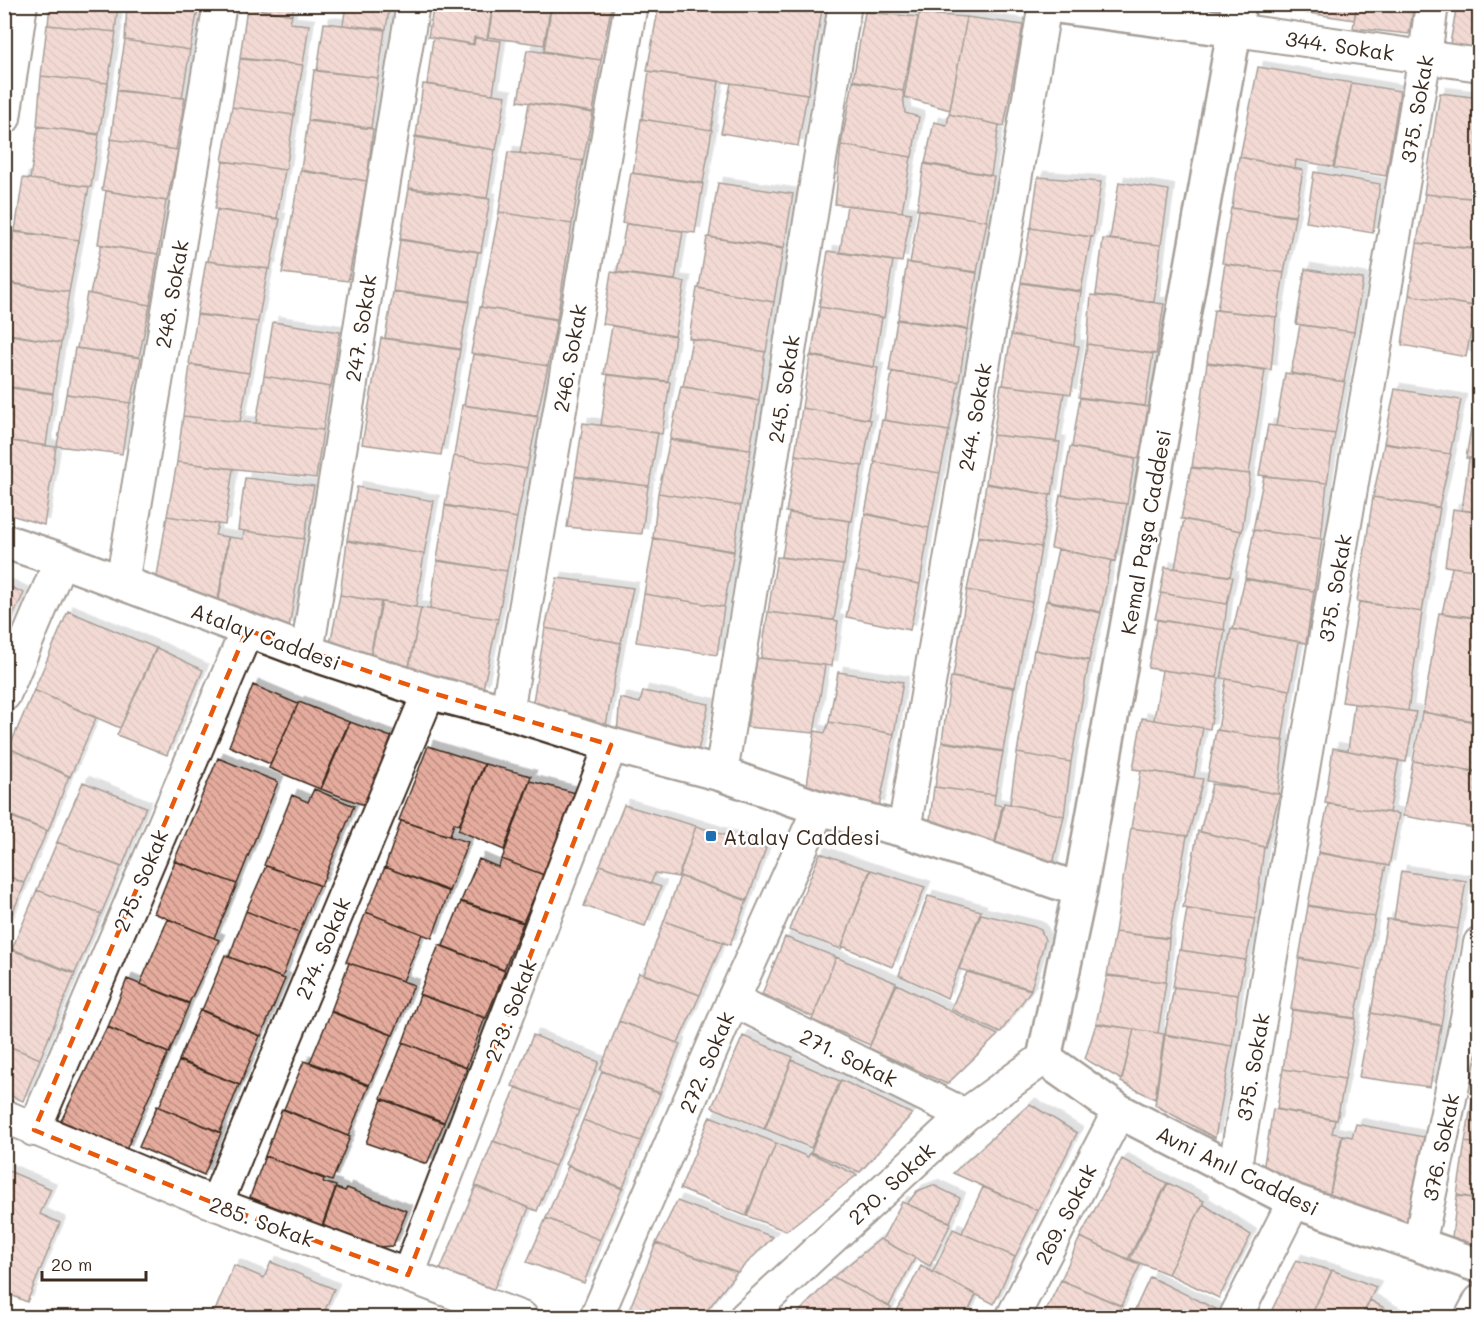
<svg xmlns="http://www.w3.org/2000/svg" width="1484" height="1322" font-family="Mali,sans-serif">
<defs>
<pattern id="building-back-hatch" width="6" height="6" patternUnits="userSpaceOnUse" patternTransform="scale(1.5)"><rect width="6" height="6" fill="#e5ac9e"/><path d="M-1 5l2 2M0 0l6 6M5-1l2 2" fill="none" stroke="#bb8c80"/></pattern>
<filter id="shadow"><feDropShadow dx="5.5" dy="-5.5" stdDeviation="0" flood-color="#0004"/></filter>
</defs>
<rect width="100%" height="100%" fill="#fff"/>
<filter id="ink" filterUnits="userSpaceOnUse"><feTurbulence type="fractalNoise" baseFrequency=".0167" numOctaves="2"/><feDisplacementMap in="SourceGraphic" scale="12" xChannelSelector="R" yChannelSelector="G"/><feConvolveMatrix kernelMatrix="1 2 1 2 8 2 1 2 1" color-interpolation-filters="sRGB"/></filter>
<g filter="url(#ink)">
<path fill="url(#building-back-hatch)" stroke="#3b2a1e" stroke-width="1.5" filter="url(#shadow)" d="M50,4H118L115,32L48,25Z
M127,4H199L190,50L125,40Z
M248,4H294L292,15L247,7Z
M305,4H346L345,11Z
M346,4H390L386,29L343,25Z
M434,4H493L487,39L474,37L473,44L428,37Z
M494,4H551L544,45L488,37Z
M552,4H612L601,60L544,51Z
M659,4H823L808,94L647,71Z
M1275,4H1357L1354,20L1275,8Z
M1357,4H1414L1409,34L1353,28Z
M1457,4H1480V49L1450,44Z
M247,7L292,15L290,23L309,25L303,65L240,58Z
M865,12L918,17L903,91L853,80Z
M919,14L967,17L950,110L904,97Z
M967,17L1023,25L1004,126L949,114Z
M324,23L385,30L378,78L317,71Z
M47,25L116,32L108,83L41,76Z
M433,38L474,45L475,38L501,41L493,94L427,84Z
M125,40L190,50L182,98L117,90Z
M527,50L601,60L593,112L518,101Z
M240,59L303,65L294,115L232,107Z
M1258,67L1352,83L1333,167L1296,160L1295,168L1240,157Z
M314,70L378,78L371,128L308,120Z
M649,71L719,81L711,130L642,119Z
M41,76L108,83L99,134L37,126Z
M853,81L903,91L905,113L919,117L912,157L841,145Z
M731,83L807,94L798,146L721,133Z
M1352,83L1400,91L1386,176L1334,168Z
M423,84L506,96L496,150L416,136Z
M117,91L185,98L176,150L111,139Z
M1440,93L1480,98V160L1473,198L1424,194Z
M529,103L593,113L583,161L520,153Z
M232,107L294,115L286,170L222,161Z
M949,114L999,125L991,175L925,163L934,122L947,125Z
M641,119L712,130L703,183L633,173Z
M308,121L373,129L367,181L301,170Z
M38,126L99,135L91,187L30,179Z
M415,137L495,150L487,198L409,188Z
M111,139L178,150L167,201L102,190Z
M841,145L911,157L902,212L835,204Z
M508,152L583,161L572,224L499,212Z
M1239,157L1303,170L1295,216L1232,208Z
M223,161L285,170L277,219L215,209Z
M1480,161V193H1474Z
M924,164L994,176L986,221L917,209Z
M300,171L367,181L348,281L282,273Z
M1314,172L1380,184L1373,233L1306,222Z
M631,173L703,184L695,233L622,223Z
M1038,177L1101,182L1093,237L1031,228Z
M23,178L89,187L79,240L15,231Z
M1119,182L1169,190L1161,245L1110,239Z
M718,183L793,194L784,248L709,237Z
M409,189L490,199L481,252L400,239Z
M106,191L166,201L158,254L98,244Z
M1425,194L1480,199V249L1417,243Z
M847,205L911,213L902,262L840,252Z
M1231,208L1295,217L1284,273L1222,263Z
M217,210L280,219L270,269L208,261Z
M919,210L987,221L977,272L910,263Z
M499,212L572,224L557,319L481,307Z
M626,224L683,231L675,280L617,272Z
M1030,228L1091,237L1081,291L1021,282Z
M14,232L79,240L69,292L6,282Z
M707,237L783,249L774,302L699,288Z
M1103,239L1161,245L1154,302L1096,295Z
M400,240L478,252L469,301L393,291Z
M1417,243L1480,250V307L1409,295Z
M101,245L158,254L150,305L90,294Z
M828,251L893,261L884,318L819,307Z
M206,261L268,269L258,322L197,314Z
M907,262L977,273L968,329L898,319Z
M1225,264L1284,273L1277,317L1217,310Z
M1305,269L1363,279L1354,332L1296,324Z
M611,272L685,282L675,336L603,324Z
M5,283L69,292L61,343L4,333Z
M1021,283L1081,292L1074,345L1011,335Z
M697,288L774,302L766,352L689,338Z
M393,292L469,302L460,349L385,338Z
M87,293L150,305L139,357L77,348Z
M1091,295L1164,304L1156,354L1087,344Z
M1409,295L1476,306L1466,357L1402,345Z
M480,307L557,320L548,366L471,353Z
M820,307L882,317L874,367L811,355Z
M1214,310L1276,317L1271,370L1207,362Z
M197,315L258,322L249,373L189,364Z
M897,320L967,330L959,382L889,371Z
M273,322L340,332L331,387L264,376Z
M1300,325L1354,332L1344,382L1291,373Z
M612,326L675,336L668,381L604,374Z
M4,334L61,343L53,393L4,386Z
M1011,335L1079,346L1071,394L1003,385Z
M381,338L460,350L441,455L362,444Z
M692,339L765,352L759,400L683,387Z
M1087,344L1153,354L1145,406L1079,397Z
M75,348L141,358L131,403L67,394Z
M473,354L548,366L537,416L464,405Z
M810,356L878,368L868,419L802,408Z
M1207,363L1265,370L1249,474L1192,467Z
M190,365L249,373L240,422L183,416Z
M892,372L959,382L949,431L884,420Z
M1285,373L1345,382L1335,434L1276,426Z
M1480,374V404L1475,403Z
M608,375L670,382L662,434L601,425Z
M264,376L330,387L323,430L256,423Z
M1001,385L1064,393L1056,442L993,435Z
M681,386L759,401L750,449L670,439Z
M4,387L53,394L46,446L4,440Z
M1395,389L1461,400L1450,454L1384,443Z
M66,394L130,403L122,454L57,446Z
M1080,398L1149,407L1139,459L1072,447Z
M1475,404H1480V460L1466,458Z
M462,405L538,417L527,469L454,456Z
M802,408L871,420L863,466L795,455Z
M183,416L323,430L316,478L177,462Z
M882,420L949,431L940,473L874,462Z
M583,423L658,433L649,486L575,476Z
M1268,425L1335,434L1327,483L1259,475Z
M993,435L1060,442L1052,495L986,483Z
M4,440L56,447L44,525L4,513Z
M670,440L751,450L741,506L658,493Z
M1384,444L1451,454L1439,507L1373,497Z
M1070,447L1135,459L1127,504L1062,495Z
M796,455L862,466L852,521L786,512Z
M454,456L527,469L517,518L445,505Z
M1469,458L1480,460V512L1462,510Z
M177,462L233,469L225,525L167,516Z
M875,462L940,473L929,528L865,513Z
M1191,468L1250,474L1242,531L1181,519Z
M1264,476L1327,483L1321,539L1253,530Z
M575,477L648,486L642,534L567,527Z
M245,478L314,486L304,539L238,530Z
M986,484L1050,495L1041,547L978,536Z
M357,487L434,501L424,554L347,540Z
M658,493L741,506L734,551L653,538Z
M1060,495L1127,504L1115,561L1051,548Z
M1373,497L1440,508L1422,612L1357,601Z
M445,506L517,518L507,571L437,560Z
M1453,509L1480,513V571L1445,566Z
M789,513L850,521L844,565L782,557Z
M865,514L929,528L920,584L856,571Z
M167,516L218,524L215,535L228,537L217,606L156,582Z
M1184,519L1241,531L1230,576L1175,568Z
M1254,530L1322,539L1314,591L1245,578Z
M244,531L304,539L289,628L218,606L229,537L243,539Z
M978,537L1041,547L1032,602L967,590Z
M654,538L734,552L724,607L644,594Z
M347,541L424,554L416,607L340,595Z
M1058,549L1111,560L1101,612L1047,600Z
M777,557L843,565L834,620L768,612Z
M437,561L507,571L498,619L430,609Z
M1165,567L1233,577L1227,604L1160,593Z
M1452,567L1480,571V618L1442,613Z
M856,571L920,584L910,630L846,617Z
M557,578L633,588L621,643L545,628Z
M1245,579L1314,591L1306,643L1233,629Z
M4,584L24,593L4,634Z
M967,590L1032,602L1015,687L953,677Z
M1161,593L1227,604L1224,630L1155,619Z
M644,594L724,607L717,655L636,642Z
M340,595L381,602L370,656L329,649Z
M1046,601L1101,613L1089,660L1035,650Z
M382,602L421,608L409,666L370,659Z
M1359,602L1422,612L1408,711L1342,702Z
M421,608L498,619L483,689L408,673Z
M68,611L156,648L120,728L34,690Z
M768,612L838,621L832,666L761,658Z
M1439,613L1480,619V722L1423,712Z
M1157,620L1225,630L1217,678L1148,668Z
M545,628L621,643L605,731L532,708Z
M1231,629L1299,642L1290,690L1221,678Z
M157,648L203,670L167,755L117,735Z
M1034,650L1089,661L1071,762L1017,753Z
M757,658L825,665L814,733L747,727Z
M1162,670L1219,678L1210,729L1154,720Z
M838,672L903,682L894,734L829,722Z
M951,677L1014,688L1003,751L942,741Z
M1226,679L1290,690L1282,741L1218,730Z
M253,685L298,704L270,764L229,746Z
M34,690L96,718L70,777L9,748Z
M643,691L709,704L697,755L617,733L620,698L640,703Z
M299,702L349,722L320,789L269,768Z
M1354,704L1416,712L1406,762L1348,751Z
M1422,712L1480,723V773L1413,761Z
M1142,718L1203,728L1194,777L1133,769Z
M350,722L394,738L364,805L321,789Z
M829,722L894,734L879,807L807,785L815,731L825,733Z
M1216,730L1284,741L1278,794L1207,781Z
M942,742L1003,752L995,795L935,787Z
M428,746L484,764L459,825L454,823L450,836L399,820Z
M7,747L69,776L48,831L4,813V753Z
M1333,748L1399,760L1389,813L1325,803Z
M1017,753L1071,762L1064,816L1010,804Z
M218,758L278,782L237,884L174,861Z
M1413,761L1480,772V797L1474,828L1403,816Z
M485,764L531,776L504,850L458,830Z
M1141,770L1203,779L1188,836L1131,828Z
M530,781L576,793L544,875L502,859Z
M83,782L146,807L122,867L57,842Z
M1212,784L1280,794L1265,847L1200,832Z
M934,787L995,795L994,804L1002,806L994,847L929,828Z
M314,789L354,806L321,886L264,865L292,795L308,802Z
M1004,803L1064,816L1052,869L994,851Z
M1328,804L1399,814L1389,866L1318,852Z
M624,805L696,826L678,877L655,873L651,883L600,865Z
M4,814L47,831L24,883L4,874Z
M401,821L468,842L449,891L385,867Z
M696,826L766,848L747,901L679,876Z
M1131,828L1187,836L1169,938L1115,932Z
M1198,831L1264,847L1255,919L1183,908Z
M57,842L121,867L101,914L37,890Z
M820,853L870,870L841,949L789,930Z
M1318,853L1386,865L1375,917L1308,905Z
M479,859L498,867L502,859L544,875L523,922L461,901Z
M175,861L237,884L214,938L154,913Z
M600,865L661,887L645,926L584,906Z
M266,866L319,885L299,933L246,911Z
M385,867L449,892L432,938L366,912Z
M871,870L925,887L892,967L842,946Z
M1401,871L1466,881L1458,929L1394,919Z
M4,874L25,884L6,927H4Z
M680,876L747,900L730,945L664,921Z
M37,890L101,914L75,973L12,949Z
M928,896L981,911L947,998L899,975Z
M461,902L523,923L504,970L443,946Z
M1308,906L1375,917L1365,970L1299,958Z
M1187,909L1255,919L1246,960L1180,950Z
M246,911L299,933L282,978L229,957Z
M366,912L422,934L403,981L346,962Z
M981,914L1035,927L1041,930L1045,940L1031,989L959,969Z
M168,919L219,940L189,1003L140,984Z
M1387,919L1458,929L1441,1025L1371,1013Z
M664,921L723,942L700,995L644,974Z
M1115,932L1169,939L1166,982L1107,975Z
M785,937L836,957L813,1017L762,994Z
M439,945L505,971L486,1018L419,994Z
M12,950L75,974L40,1059L4,1044V968Z
M1179,950L1245,960L1238,995L1173,987Z
M225,955L285,979L261,1036L202,1010Z
M836,957L896,983L870,1045L812,1020Z
M1299,959L1365,970L1355,1018L1291,1009Z
M349,963L414,985L393,1035L331,1011Z
M967,972L1031,990L1000,1033L951,1009Z
M639,973L700,995L678,1043L619,1021Z
M1107,976L1166,982L1158,1033L1096,1023Z
M127,979L189,1004L169,1053L108,1027Z
M897,984L998,1035L947,1084L869,1048Z
M1174,987L1238,995L1232,1046L1165,1034Z
M420,995L485,1018L466,1068L403,1042Z
M200,1010L260,1036L240,1085L179,1060Z
M1292,1010L1356,1019L1345,1079L1283,1069Z
M331,1012L392,1035L369,1085L310,1062Z
M1371,1013L1441,1026L1430,1087L1359,1077Z
M619,1021L680,1044L660,1093L600,1070Z
M1096,1024L1134,1029L1122,1080L1085,1059Z
M107,1027L168,1053L126,1150L61,1121Z
M1134,1029L1164,1034L1155,1099L1121,1082Z
M533,1035L599,1062L579,1111L512,1086Z
M1165,1035L1232,1046L1215,1138L1155,1105Z
M743,1036L793,1057L764,1129L712,1107Z
M403,1042L467,1068L444,1122L381,1098Z
M4,1044L40,1059L23,1101L4,1093Z
M1480,1053V1144L1465,1142Z
M792,1060L840,1081L811,1148L765,1129Z
M179,1061L239,1085L220,1132L159,1107Z
M304,1061L369,1086L348,1136L284,1109Z
M1283,1069L1345,1079L1337,1120L1277,1109Z
M602,1071L660,1094L641,1141L583,1120Z
M841,1080L912,1114L860,1172L811,1152Z
M516,1087L579,1111L555,1166L494,1141Z
M382,1099L444,1123L427,1164L366,1143Z
M1030,1104L1077,1133L1038,1211L953,1173Z
M157,1106L221,1133L204,1175L139,1147Z
M282,1109L350,1137L332,1181L265,1156Z
M1273,1109L1335,1120L1332,1133L1342,1135L1329,1197L1263,1170Z
M710,1116L776,1143L746,1216L680,1189Z
M583,1120L641,1141L623,1188L565,1164Z
M1356,1124L1424,1137L1406,1224L1329,1198L1343,1135L1352,1137Z
M493,1141L555,1166L537,1211L475,1186Z
M1465,1142L1480,1144V1199L1457,1195Z
M776,1143L808,1157L810,1153L857,1175L786,1231L747,1216Z
M265,1156L324,1179L323,1182L336,1186L322,1226L250,1197Z
M1122,1159L1167,1183L1128,1259L1080,1237Z
M568,1166L622,1189L600,1240L546,1218Z
M4,1169L51,1189L40,1214L60,1223L27,1302L4,1292Z
M1168,1183L1204,1201L1168,1274L1130,1259Z
M933,1185L960,1198L950,1222L907,1204L917,1191Z
M476,1186L529,1208L493,1291L440,1270Z
M983,1187L1038,1211L1015,1257L962,1233Z
M336,1188L345,1191L347,1188L407,1211L393,1246L379,1247L323,1226Z
M1457,1196L1480,1199V1246L1452,1237Z
M677,1201L773,1237L738,1272L656,1243Z
M902,1202L951,1223L930,1266L882,1240Z
M1203,1204L1251,1235L1219,1298L1168,1274Z
M546,1218L600,1240L584,1283L527,1262Z
M953,1229L1015,1257L994,1304L933,1272Z
M1080,1237L1140,1265L1121,1306L1061,1280Z
M880,1239L915,1258L889,1306L833,1277Z
M656,1243L737,1272L701,1318H626Z
M1296,1260L1332,1271L1310,1318H1268Z
M271,1262L334,1289L323,1315L330,1318H212L234,1265L264,1278Z
M921,1266L976,1295L965,1318H910L897,1311Z
M1332,1270L1376,1287L1361,1318H1310Z
M833,1277L891,1307L885,1318H808L798,1313Z
M1150,1277L1216,1309L1212,1318H1135L1132,1316Z
M1061,1280L1122,1306L1116,1318H1042Z
M1370,1300L1402,1318H1361Z
M897,1312L909,1318H894Z"/>
<g fill="none" stroke-linecap="round" stroke-linejoin="round">
<defs>
<path id="street" d="M1235,30L1480,65
M4,118L21,4
M122,583L220,4
M307,652L413,4
M4,695L61,560
M507,712L631,4
M721,774L845,4
M904,830L1045,4
M733,1000L965,1115
M4,1116L216,1204L522,1318
M34,1130L247,630
M1234,1172L1425,56L1432,4
M216,1204L429,692
M1419,1245L1468,1013L1480,943
M408,1275L611,745
M596,1318L733,1000L819,808
M745,1318L965,1115L1044,1058
M1012,1318L1119,1111
M1235,1318L1294,1201
M1471,1318L1480,1301"/>
<path id="secondary" d="M1042,4L1235,30
M1239,4L1080,890L1044,1058L1119,1111L1294,1201L1480,1266
M4,541L61,560L307,652L429,692L507,712L611,745L721,774L819,808L904,830L1080,890"/>
</defs>
<use href="#street" stroke="#3b2a1e" stroke-width="36"/>
<use href="#secondary" stroke="#3b2a1e" stroke-width="38"/>
<use href="#street" stroke="#fff" stroke-width="32"/>
<use href="#secondary" stroke="#fff" stroke-width="33"/>
</g>
</g>
<path d="M0 0H1484V1322H0ZM247,630L429,692L611,745L408,1275L216,1204L34,1130Z" fill="#fff" fill-opacity=".55" fill-rule="evenodd"/>
<path fill="none" stroke="#e8590c" stroke-width="4.5" stroke-dasharray="12 8" stroke-linejoin="round" d="M247,630L429,692L611,745L408,1275L216,1204L34,1130Z"/>
<rect fill="#1f6fb2" stroke="#fff" stroke-width="2" x="705" y="830" width="12" height="12" rx="3"/>
<g text-anchor="middle" dominant-baseline="central" stroke-width="5" stroke-linejoin="round" paint-order="stroke">
<g font-size="21" fill="#3b2a1e" stroke="#fff">
<text transform="translate(1340 45) rotate(8)">344. Sokak</text>
<text transform="translate(1416 109) rotate(-80)">375. Sokak</text>
<text transform="translate(171 294) rotate(-80)">248. Sokak</text>
<text transform="translate(360 328) rotate(-81)">247. Sokak</text>
<text transform="translate(569 358) rotate(-80)">246. Sokak</text>
<text transform="translate(783 389) rotate(-81)">245. Sokak</text>
<text transform="translate(974 417) rotate(-80)">244. Sokak</text>
<text transform="translate(1145 532) rotate(-80)">Kemal Paşa Caddesi</text>
<text transform="translate(1334 588) rotate(-80)">375. Sokak</text>
<text transform="translate(266 636) rotate(20)">Atalay Caddesi</text>
<text transform="translate(140 880) rotate(-67)">275. Sokak</text>
<text transform="translate(322 948) rotate(-67)">274. Sokak</text>
<text transform="translate(510 1010) rotate(-69)">273. Sokak</text>
<text transform="translate(849 1057) rotate(26)">271. Sokak</text>
<text transform="translate(706 1062) rotate(-67)">272. Sokak</text>
<text transform="translate(1252 1067) rotate(-80)">375. Sokak</text>
<text transform="translate(1440 1147) rotate(-78)">376. Sokak</text>
<text transform="translate(1238 1170) rotate(26)">Avni Anıl Caddesi</text>
<text transform="translate(891 1183) rotate(-43)">270. Sokak</text>
<text transform="translate(1065 1214) rotate(-63)">269. Sokak</text>
<text transform="translate(262 1221) rotate(20)">285. Sokak</text>
</g>
<g font-size="21" fill="#3b2a1e" stroke="#fff" text-anchor="start">
<text x="723" y="836">Atalay Caddesi</text>
</g>
</g>
<rect width="1484" height="1322" fill="none" stroke="#fff" stroke-width="24"/>
<rect x="12" y="12" width="1460" height="1298" fill="none" stroke="#3b2a1e" stroke-width="2" filter="url(#ink)"/>
<path d="M42 1271v9h104v-9" fill="none" stroke="#3b2a1e" stroke-width="3"/>
<text x="51" y="1271" font-size="18" fill="#3b2a1e" stroke="#ffffff" stroke-width="4.5" paint-order="stroke">20 m</text>
</svg>
